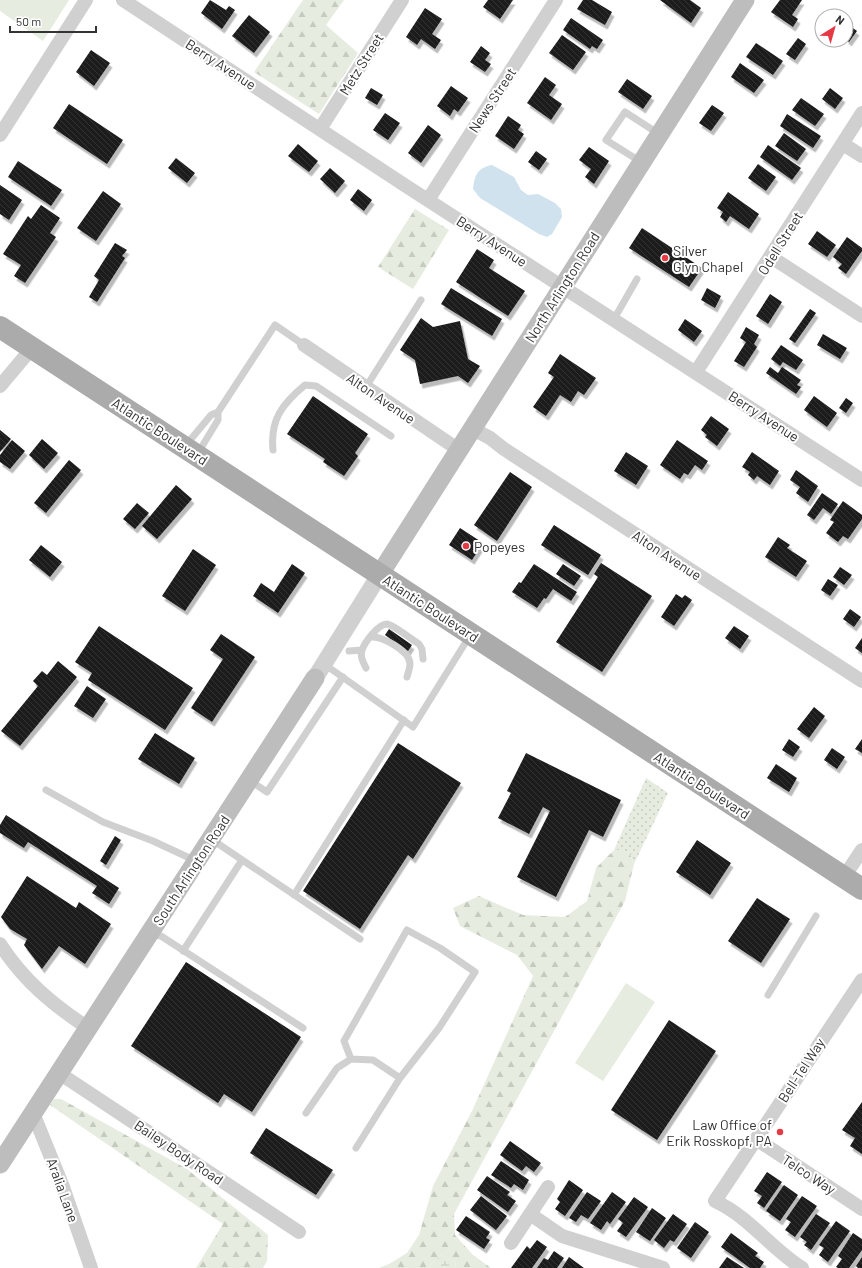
<svg xmlns="http://www.w3.org/2000/svg" width="862" height="1268" font-family="Barlow,sans-serif">
<defs>
<pattern id="grass-dots" width="8" height="8" patternUnits="userSpaceOnUse"><rect width="8" height="8" fill="#e6ecdf"/><path d="M2 2h.1M6 6h.1" fill="none" stroke="#c6cbc0" stroke-width="1.8" stroke-linecap="round"/></pattern>
<pattern id="forest-firs" width="22" height="20" patternUnits="userSpaceOnUse"><rect width="22" height="20" fill="#e6ecdf"/><path d="M5 1l3.5 6h-7zM16 11l3.5 6h-7z" fill="#c6cbc0"/></pattern>
<pattern id="wetland-marsh" width="20" height="14" patternUnits="userSpaceOnUse"><rect width="20" height="14" fill="#e6ecdf"/><path d="M1 5h8M5 5V1M11 12h8M15 12V8" fill="none" stroke="#c6cbc0"/></pattern>
<pattern id="building-back-hatch" width="6" height="6" patternUnits="userSpaceOnUse"><rect width="6" height="6" fill="#1a1a1a"/><path d="M-1 5l2 2M0 0l6 6M5-1l2 2" fill="none" stroke="#333"/></pattern>
<filter id="shadow"><feDropShadow dx="2.5" dy="4.5" stdDeviation="0" flood-color="#0004"/></filter>
</defs>
<rect width="100%" height="100%" fill="#fff"/>
<path fill="url(#grass-dots)" d="M646,778L668,793L634,864L629,852L614,850Z"/>
<path fill="url(#forest-firs)" d="M303,0H344L326,25L358,53L319,114L254,72Z
M415,209L449,230L413,289L378,267Z
M614,850L629,852L634,864L625,901L454,1214L455,1235L473,1255L491,1268H456L455,1262L441,1255L426,1268H379L389,1264L407,1253L419,1235L433,1186L472,1111L533,976L517,955L460,926L453,908L479,896L523,915L565,917L587,901L596,868Z
M54,1099H61L187,1169L268,1235L267,1261L263,1268H196L223,1224L50,1105Z"/>
<path fill="url(#wetland-marsh)" d="M441,1255L455,1262L456,1268H426Z"/>
<path fill="#e6ecdf" d="M0,0H69L43,41L0,11Z
M626,983L655,1002L603,1081L575,1063Z"/>
<path fill="#cfe2ee" d="M492,165L514,177L521,190L528,195L538,194L555,203L561,209L562,217L552,234L547,237L539,234L480,198L473,189C475,175 477,168 492,165Z"/>
<path fill="url(#building-back-hatch)" filter="url(#shadow)" d="M210,0L226,10L229,6L235,10L222,29L201,13Z
M488,0H513L500,19L483,7Z
M583,0H592L612,12L605,25L577,9Z
M660,0H690L701,8L691,23Z
M780,0H802L792,15L798,19L793,27L771,12Z
M425,8L442,19L432,34L441,40L435,49L421,39L417,45L406,37Z
M249,15L270,32L254,53L232,36Z
M571,18L603,40L597,49L592,46L590,49L563,30Z
M846,23L857,31L849,42L846,39Z
M562,35L586,52L573,70L549,53Z
M798,38L806,44L795,60L786,54Z
M756,43L783,61L773,75L746,57Z
M481,46L490,53L485,60L491,64L485,72L470,62Z
M91,50L110,63L94,86L76,72Z
M740,63L764,80L754,93L731,77Z
M545,77L556,85L549,95L562,104L551,120L527,103Z
M627,79L652,96L643,109L618,92Z
M451,86L468,98L458,112L454,109L450,116L437,106Z
M371,88L383,95L377,105L365,98Z
M830,88L843,98L835,109L822,99Z
M801,98L824,114L815,126L792,110Z
M69,104L123,140L107,164L53,128Z
M712,105L724,113L711,131L699,123Z
M385,113L400,123L388,140L373,130Z
M787,114L821,136L813,148L780,126Z
M508,116L521,125L518,130L524,134L514,149L495,136Z
M428,125L441,135L421,163L408,153Z
M784,133L806,149L797,161L775,146Z
M298,144L318,161L309,172L288,156Z
M768,145L801,168L792,180L760,157Z
M589,147L609,161L594,184L585,177L591,169L579,160Z
M536,151L547,159L539,170L528,162Z
M176,158L195,173L187,183L168,168Z
M18,161L62,190L51,206L8,177Z
M758,164L776,177L766,191L748,178Z
M330,168L345,181L335,193L320,179Z
M0,185L22,200L9,220L0,214Z
M358,189L372,200L364,211L350,200Z
M103,191L121,204L96,241L77,228Z
M728,192L759,214L749,229L730,216L726,222L720,217L723,212L717,208Z
M41,205L60,218L50,233L56,237L25,283L14,276L21,265L3,254L28,216L31,219Z
M642,228L702,268L689,287L629,248Z
M817,231L836,245L827,257L808,244Z
M847,237L862,248V251L846,274L838,268L842,264L833,257Z
M115,243L127,250L122,256L125,258L97,302L89,297L99,280L94,276Z
M477,249L494,260L489,268L525,291L508,316L456,282Z
M451,288L502,319L492,336L441,304Z
M707,288L721,296L715,308L701,300Z
M770,294L782,302L768,324L756,316Z
M810,309L816,313L795,343L789,339Z
M421,318L433,327L460,321L468,359L480,366L468,383L458,376L420,384L415,360L400,350Z
M685,319L702,331L694,342L678,330Z
M746,327L759,335L754,344L757,347L744,367L734,361L746,342L740,338Z
M823,334L847,348L840,359L817,345Z
M781,345L803,360L796,370L783,362L780,366L771,359Z
M560,354L596,378L584,395L578,391L571,402L560,395L546,416L533,407L554,377L548,373Z
M770,367L778,373L782,367L801,380L797,385L801,387L796,394L766,373Z
M313,396L368,434L355,453L358,456L344,476L323,462L325,459L287,434Z
M814,396L837,413L827,427L804,410Z
M846,398L853,403L846,413L839,408Z
M711,416L729,429L717,446L705,437L707,435L701,430Z
M0,430L11,439L0,452Z
M42,439L58,453L44,469L29,455Z
M12,440L25,451L10,469L0,462V455Z
M677,440L708,461L702,470L695,465L688,475L684,473L680,479L660,465Z
M626,452L648,466L636,485L614,471Z
M752,452L779,471L770,485L757,476L754,480L748,475L750,472L742,467Z
M69,460L81,470L46,513L34,503Z
M796,470L818,486L808,502L796,493L800,487L790,480Z
M510,472L532,487L497,541L474,525Z
M176,485L192,499L157,539L142,526Z
M822,493L838,504L831,514L823,508L814,520L807,515Z
M843,501L862,515V519L848,539L843,536L838,542L826,533L834,522L830,520Z
M137,503L149,513L135,529L123,519Z
M554,525L601,555L588,575L541,545Z
M460,528L483,543L472,560L449,545Z
M778,537L790,545L787,548L807,561L796,577L765,557Z
M41,545L62,562L50,577L29,560Z
M193,549L216,565L185,611L162,596Z
M601,563L652,596L602,672L556,642L598,577L594,574Z
M292,564L305,573L278,613L253,596L261,583L274,592Z
M534,564L577,592L571,601L553,589L546,599L544,598L537,608L512,592L519,582L521,583Z
M563,564L581,576L574,586L556,574Z
M840,567L852,575L844,585L833,577Z
M828,579L838,585L830,596L821,590Z
M676,594L682,598L685,595L692,600L674,626L661,617Z
M850,609L861,617L854,627L843,619Z
M99,626L193,688L165,730L88,680L92,673L75,662Z
M734,626L749,636L740,649L725,638Z
M389,629L412,645L408,651L385,635Z
M221,634L255,657L212,722L191,708L223,659L210,650Z
M862,638V653L855,648Z
M58,661L77,677L20,746L1,731L38,686L33,681L42,671L47,675Z
M87,686L106,699L93,718L74,706Z
M814,707L825,716L809,738L797,729Z
M155,733L195,758L179,784L138,759Z
M789,739L800,747L793,757L782,750Z
M862,739V753L855,749Z
M398,743L461,783L413,859L408,855L360,929L303,891Z
M832,748L845,757L837,769L824,760Z
M526,753L621,800L603,837L589,830L556,897L517,877L550,811L543,807L529,834L498,818L511,793L507,791Z
M776,764L797,778L789,792L767,778Z
M6,815L119,888L109,904L92,893L97,886L28,842L24,848L0,833V825Z
M115,836L121,840L106,865L100,861Z
M697,840L731,863L710,895L676,872Z
M27,876L76,908L79,902L111,924L85,964L59,946L42,969L24,945L27,939L10,929L1,917Z
M757,898L790,919L761,963L728,941Z
M186,962L301,1037L252,1112L224,1094L218,1103L131,1046Z
M669,1020L716,1051L657,1140L611,1110Z
M862,1102V1154L850,1146L855,1138L842,1130Z
M266,1128L333,1170L316,1195L250,1153Z
M510,1141L541,1163L534,1172L526,1166L522,1171L500,1155Z
M501,1161L529,1180L523,1190L514,1184L511,1188L491,1175Z
M767,1172L782,1182L764,1208L757,1203L762,1196L754,1191Z
M487,1176L510,1192L507,1195L516,1201L508,1212L477,1190Z
M569,1180L583,1190L565,1216L555,1209L560,1202L557,1199Z
M784,1185L798,1195L780,1221L766,1211Z
M587,1192L601,1201L588,1219L581,1215L576,1222L569,1218Z
M612,1192L626,1202L610,1224L607,1221L601,1230L590,1223Z
M481,1196L507,1216L496,1230L470,1210Z
M802,1196L817,1206L795,1237L785,1230L791,1222L786,1219Z
M634,1197L648,1207L626,1237L617,1231L623,1223L618,1219Z
M652,1208L666,1218L650,1241L636,1232Z
M673,1214L687,1224L674,1242L670,1240L664,1248L654,1240Z
M816,1214L830,1223L811,1250L804,1245L807,1242L800,1237Z
M466,1216L490,1232L486,1238L490,1240L484,1249L456,1230Z
M836,1221L850,1231L828,1262L819,1255L824,1248L819,1245Z
M695,1222L709,1232L691,1258L677,1248Z
M731,1233L758,1253L755,1256L764,1262L760,1268H750L721,1247Z
M853,1233L862,1239V1250L849,1268H838L836,1267L842,1259L838,1256Z
M537,1240L547,1247L532,1268H511L527,1246L530,1249Z
M554,1251L564,1258L557,1268H537L544,1258L548,1260Z
M569,1257L584,1268H562Z
M727,1257L744,1268H719Z
M862,1257V1268H858L856,1266Z"/>
<g fill="none" stroke-linecap="round" stroke-linejoin="round">
<path stroke="#d0d0d0" stroke-width="7" d="M641,162L606,140L625,112L659,134
M614,319L637,279
M366,387L421,300
M218,412L275,325L304,345
M186,445L211,415L218,412V420L198,453
M273,450C270,420 282,404 305,385L316,386L391,436
M371,637C382,636 410,651 410,664C410,668 408,673 407,677
M349,651L362,650
M324,664L413,727L469,637
M366,668C363,662 360,657 362,650C365,642 378,624 387,624C394,625 412,640 419,644L422,649L423,659
M249,780L267,792L343,677
M46,790L103,822L153,841L196,861
M211,839L360,939
M294,895L404,720
M151,935L161,936L303,1028
M183,951L242,860
M768,995L816,916
M351,1059L344,1041L407,930L440,948L475,972L439,1028L400,1078
M306,1113L337,1068L351,1059L373,1060L400,1078L356,1148"/>
<path stroke="#d0d0d0" stroke-width="14" d="M123,0L406,186L862,480
M320,129L402,0
M0,135L86,0
M843,144L862,156
M428,200L556,0
M771,257L862,316
M304,345L459,450
M696,372L862,113
M0,386L32,348
M473,429L490,438L504,449L862,681
M844,877L862,850
M0,944C24,981 52,1004 88,1028
M59,1073L299,1232
M33,1113L63,1187L91,1268
M756,1139L862,1209
M530,1214L562,1236L663,1268
M511,1243L548,1187
M802,1268C769,1247 751,1218 715,1201L862,980"/>
<path stroke="#d0d0d0" stroke-width="17" d="M315,678L380,574"/>
<path stroke="#bdbdbd" stroke-width="19" d="M380,574L745,0
M0,1164L315,678"/>
<path stroke="#ababab" stroke-width="22" d="M0,327L862,889"/>
</g>
<g fill="#e63946" stroke="#fff" stroke-width="1.5">
<circle cx="665" cy="258" r="4"/>
<circle cx="466" cy="546" r="4"/>
<circle cx="780" cy="1132" r="4"/>
</g>
<g text-anchor="middle" dominant-baseline="central" stroke-width="4" stroke-linejoin="round" paint-order="stroke">
<g font-size="14" fill="#333" stroke="#fff">
<text transform="translate(221 64) rotate(33)">Berry Avenue</text>
<text transform="translate(361 64) rotate(-58)">Metz Street</text>
<text transform="translate(492 100) rotate(-57)">News Street</text>
<text transform="translate(492 241) rotate(33)">Berry Avenue</text>
<text transform="translate(780 243) rotate(-58)">Odell Street</text>
<text transform="translate(562 287) rotate(-58)">North Arlington Road</text>
<text transform="translate(381 398) rotate(34)">Alton Avenue</text>
<text transform="translate(764 416) rotate(33)">Berry Avenue</text>
<text transform="translate(160 431) rotate(33)">Atlantic Boulevard</text>
<text transform="translate(667 555) rotate(33)">Alton Avenue</text>
<text transform="translate(431 608) rotate(33)">Atlantic Boulevard</text>
<text transform="translate(702 785) rotate(33)">Atlantic Boulevard</text>
<text transform="translate(191 870) rotate(-57)">South Arlington Road</text>
<text transform="translate(801 1070) rotate(-57)">Bell-Tel Way</text>
<text transform="translate(179 1152) rotate(34)">Bailey Body Road</text>
<text transform="translate(809 1174) rotate(33)">Telco Way</text>
<text transform="translate(63 1190) rotate(70)">Aralia Lane</text>
</g>
<g font-size="14" fill="#333" stroke="#fff" text-anchor="start">
<text x="673" y="250">Silver<tspan x="673" dy="16">Glyn Chapel</tspan></text>
<text x="474" y="546">Popeyes</text>
<text x="772" y="1124" text-anchor="end">Law Office of<tspan x="772" dy="16">Erik Rosskopf, PA</tspan></text>
</g>
</g>
<g transform="translate(834 28) rotate(37)"><circle r="19" fill="#ffffff" stroke="#adadad"/>
<path d="M0-3L7 15L0 10L-7 15Z" fill="#e63946"/>
<text y="-6" font-size="11" font-weight="bold" text-anchor="middle" fill="#333333">N</text>
</g>
<path d="M10 26v6h86v-6" fill="none" stroke="#333333" stroke-width="2"/>
<text x="16" y="26" font-size="12" fill="#333333" stroke="#ffffff" stroke-width="3" paint-order="stroke">50 m</text>
</svg>
